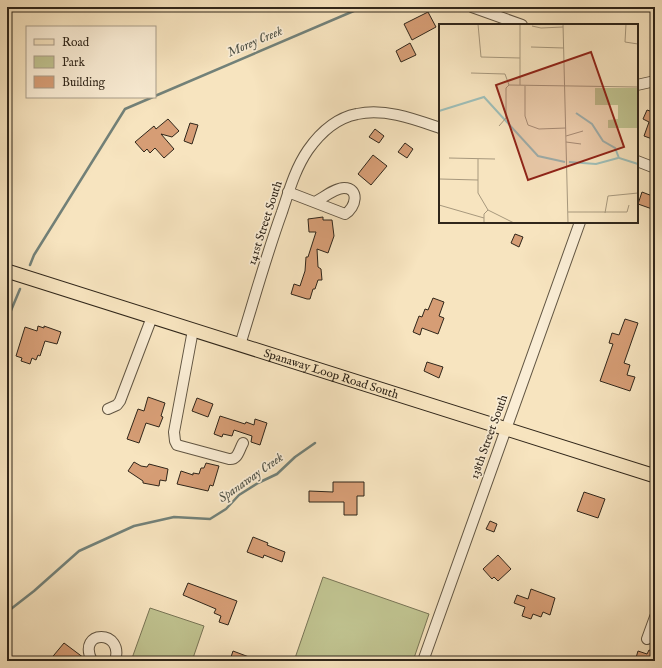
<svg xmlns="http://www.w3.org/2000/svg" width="662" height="668" font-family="'IM FELL English',serif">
<rect width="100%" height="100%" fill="#f7e4bf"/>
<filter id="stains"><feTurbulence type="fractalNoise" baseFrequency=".005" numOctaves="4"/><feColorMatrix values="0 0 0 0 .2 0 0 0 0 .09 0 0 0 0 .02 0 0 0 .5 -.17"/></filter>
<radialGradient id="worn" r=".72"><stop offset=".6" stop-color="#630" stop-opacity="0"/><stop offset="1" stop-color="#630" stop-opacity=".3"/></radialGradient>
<path fill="#c0c390" stroke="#787455" d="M323,577L429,614L413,661H294Z
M150,608L204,626L192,661H131Z"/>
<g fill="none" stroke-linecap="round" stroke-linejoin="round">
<path stroke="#728179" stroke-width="2.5" d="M155,96L363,7
M30,265L34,255L125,109L153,97
M7,320L20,289
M7,612L34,591L79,551L134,526L174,517L210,519L226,509L239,495L258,483L277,474L295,457L315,443"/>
</g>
<path fill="#d69d75" stroke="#30261a" d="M428,12L436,27L412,40L404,24Z
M410,43L416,55L401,62L396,51Z
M654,108H655V140L644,136L649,122L643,119L647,110L653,112Z
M168,119L179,131L172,137L161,134L174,149L164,158L155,148L150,153L147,149L144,152L135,142L154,126L156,129Z
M190,123L198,125L192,144L184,141Z
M375,129L384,136L379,143L369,137Z
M405,143L413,149L407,158L398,152Z
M373,155L387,166L371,185L358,174Z
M642,192L655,197V210L638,204Z
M323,217V220H332L334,236L328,253L317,249L318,267L321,269L322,280H318L315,289H313L310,299H307L291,294L294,284L300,286L305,271L306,257H308L316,232H309L308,219Z
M515,234L523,237L519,247L511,243Z
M433,298L444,302L439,316L444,318L438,334L422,328L420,335L413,332L419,316L422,317L425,309L428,310Z
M625,319L638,323L624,363L630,365L627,375L635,377L630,391L600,381L613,344L609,343L612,333L619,335Z
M38,326L44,328V326L61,332L57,344L45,341L40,356L38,355L36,360L32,358L30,364L21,361L22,358L16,356L25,327L37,331Z
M427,362L443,367L439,378L424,371Z
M148,397L165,403L161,416L163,417L159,427L146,423L139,443L127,439L138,409L144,411Z
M197,398L213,404L208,417L192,411Z
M220,416L245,424L246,422L254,425L255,419L267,423L260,445L251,442L252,436L234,430L232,436L223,434L222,437L214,434Z
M134,462L141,466L147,467L149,464L168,469L166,481L160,480L159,486L143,483V481L128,471Z
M206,463L219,466L213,486L210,485L208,491L177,484L181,471L193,475V473L199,474L201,468H204Z
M333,482H364V496H357V515H344V502H309V491L333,492Z
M584,492L605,499L598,518L577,511Z
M490,521L497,524L494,532L486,529Z
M253,537L268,543L267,545L285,552L282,562L264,555L263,558L247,552Z
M498,555L511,569L498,581L494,577L492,579L483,569Z
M188,583L237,601L228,625L219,622L221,616L214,613L216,609L183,595Z
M531,589L555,598L550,615L543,612L541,617L533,614L531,619L522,616L525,607L514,603L517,595L528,599Z
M64,643L84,658L85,661H49Z
M649,650L655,652V661H635L638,651L647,654Z
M233,651L257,660V661H234L230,660Z"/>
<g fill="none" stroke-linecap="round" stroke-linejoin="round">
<defs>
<path id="minor" d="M472,7L522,25
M637,85L655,81
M637,161L655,168
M288,192L345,214C356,208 360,188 344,188C335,188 323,198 315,202
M193,330L174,432L175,441L177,445L229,459C238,460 239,450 243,443
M240,345C254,300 266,256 282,212C289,191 295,169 308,150C320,133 336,118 357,114C385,108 414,119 440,128
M108,409L117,405L120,401L152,317
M647,639L655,617
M92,661C76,629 125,629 115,661
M423,661L580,222"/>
<g id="major">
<path id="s1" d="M7,271L655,476"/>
</g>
</defs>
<use href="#minor" stroke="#625643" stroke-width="12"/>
<use href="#major" stroke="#30261a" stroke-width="15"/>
<use href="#minor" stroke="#faedd5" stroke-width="10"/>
<use href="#major" stroke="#f7e4bf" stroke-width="13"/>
</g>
<g text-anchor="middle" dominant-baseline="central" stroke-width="3.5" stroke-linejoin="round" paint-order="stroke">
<g font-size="12" fill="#30261a" stroke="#faedd5">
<text transform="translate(265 223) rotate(-72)">141st Street South</text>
<text stroke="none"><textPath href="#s1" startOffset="340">Spanaway Loop Road South</textPath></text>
<text transform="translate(489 437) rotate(-70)">138th Street South</text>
</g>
<g font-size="13" font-style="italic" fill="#515449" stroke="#faedd5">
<text transform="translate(255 42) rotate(-23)">Morey Creek</text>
<text transform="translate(251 478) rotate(-35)">Spanaway Creek</text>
</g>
</g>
<g transform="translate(439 24)">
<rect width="199" height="199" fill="#f7e4bf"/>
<path d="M156,64H199V104H169V96L179,95V81H156Z" fill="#c0c390"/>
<path fill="none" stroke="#9ebeb8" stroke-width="2" d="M0,87L45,73L99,132L126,138M137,89L153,100L164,117L176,124L180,134L199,140M130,138L157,140L179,134"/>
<path fill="none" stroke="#a7987d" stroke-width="1" d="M39,0L42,33L81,34M124,0L129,199M187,0L186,18L199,20M93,2L102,4L124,3M92,23L125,24M32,49L66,50L70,61M70,61L199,63M81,61V0M86,62V92L89,101L100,105L127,104M60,102L67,94V64L70,61M127,112L144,107M127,118L142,120M10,134L56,135M39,135V169L49,186M1,155L39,156M0,181L45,194M49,186L75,199M129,188H188L190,181M166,189L169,172L199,169M45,199V190L49,186"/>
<path fill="#8f2418" fill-opacity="0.15" stroke="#8f2418" stroke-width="2" d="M152,28L185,123L89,156L57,61Z"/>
<rect width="199" height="199" fill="none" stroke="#30261a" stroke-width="2"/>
</g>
<rect width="662" height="668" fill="none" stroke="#f7e4bf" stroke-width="24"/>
<rect x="8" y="8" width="646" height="652" fill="none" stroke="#30261a" stroke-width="2"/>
<rect x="12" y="12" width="638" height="644" fill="none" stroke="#30261a"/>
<rect x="26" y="26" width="130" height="72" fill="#faedd5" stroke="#a99d8a"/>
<rect x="34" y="39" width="20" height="6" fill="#f7e4bf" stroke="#a99d8a"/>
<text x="62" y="46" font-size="12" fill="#30261a">Road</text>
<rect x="34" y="56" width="20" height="12" fill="#c0c390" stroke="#a99d8a"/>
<text x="62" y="66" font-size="12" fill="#30261a">Park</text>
<rect x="34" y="76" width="20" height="12" fill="#d69d75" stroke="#a99d8a"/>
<text x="62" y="86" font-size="12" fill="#30261a">Building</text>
<rect width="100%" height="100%" filter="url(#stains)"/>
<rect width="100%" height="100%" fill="url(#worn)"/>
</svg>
